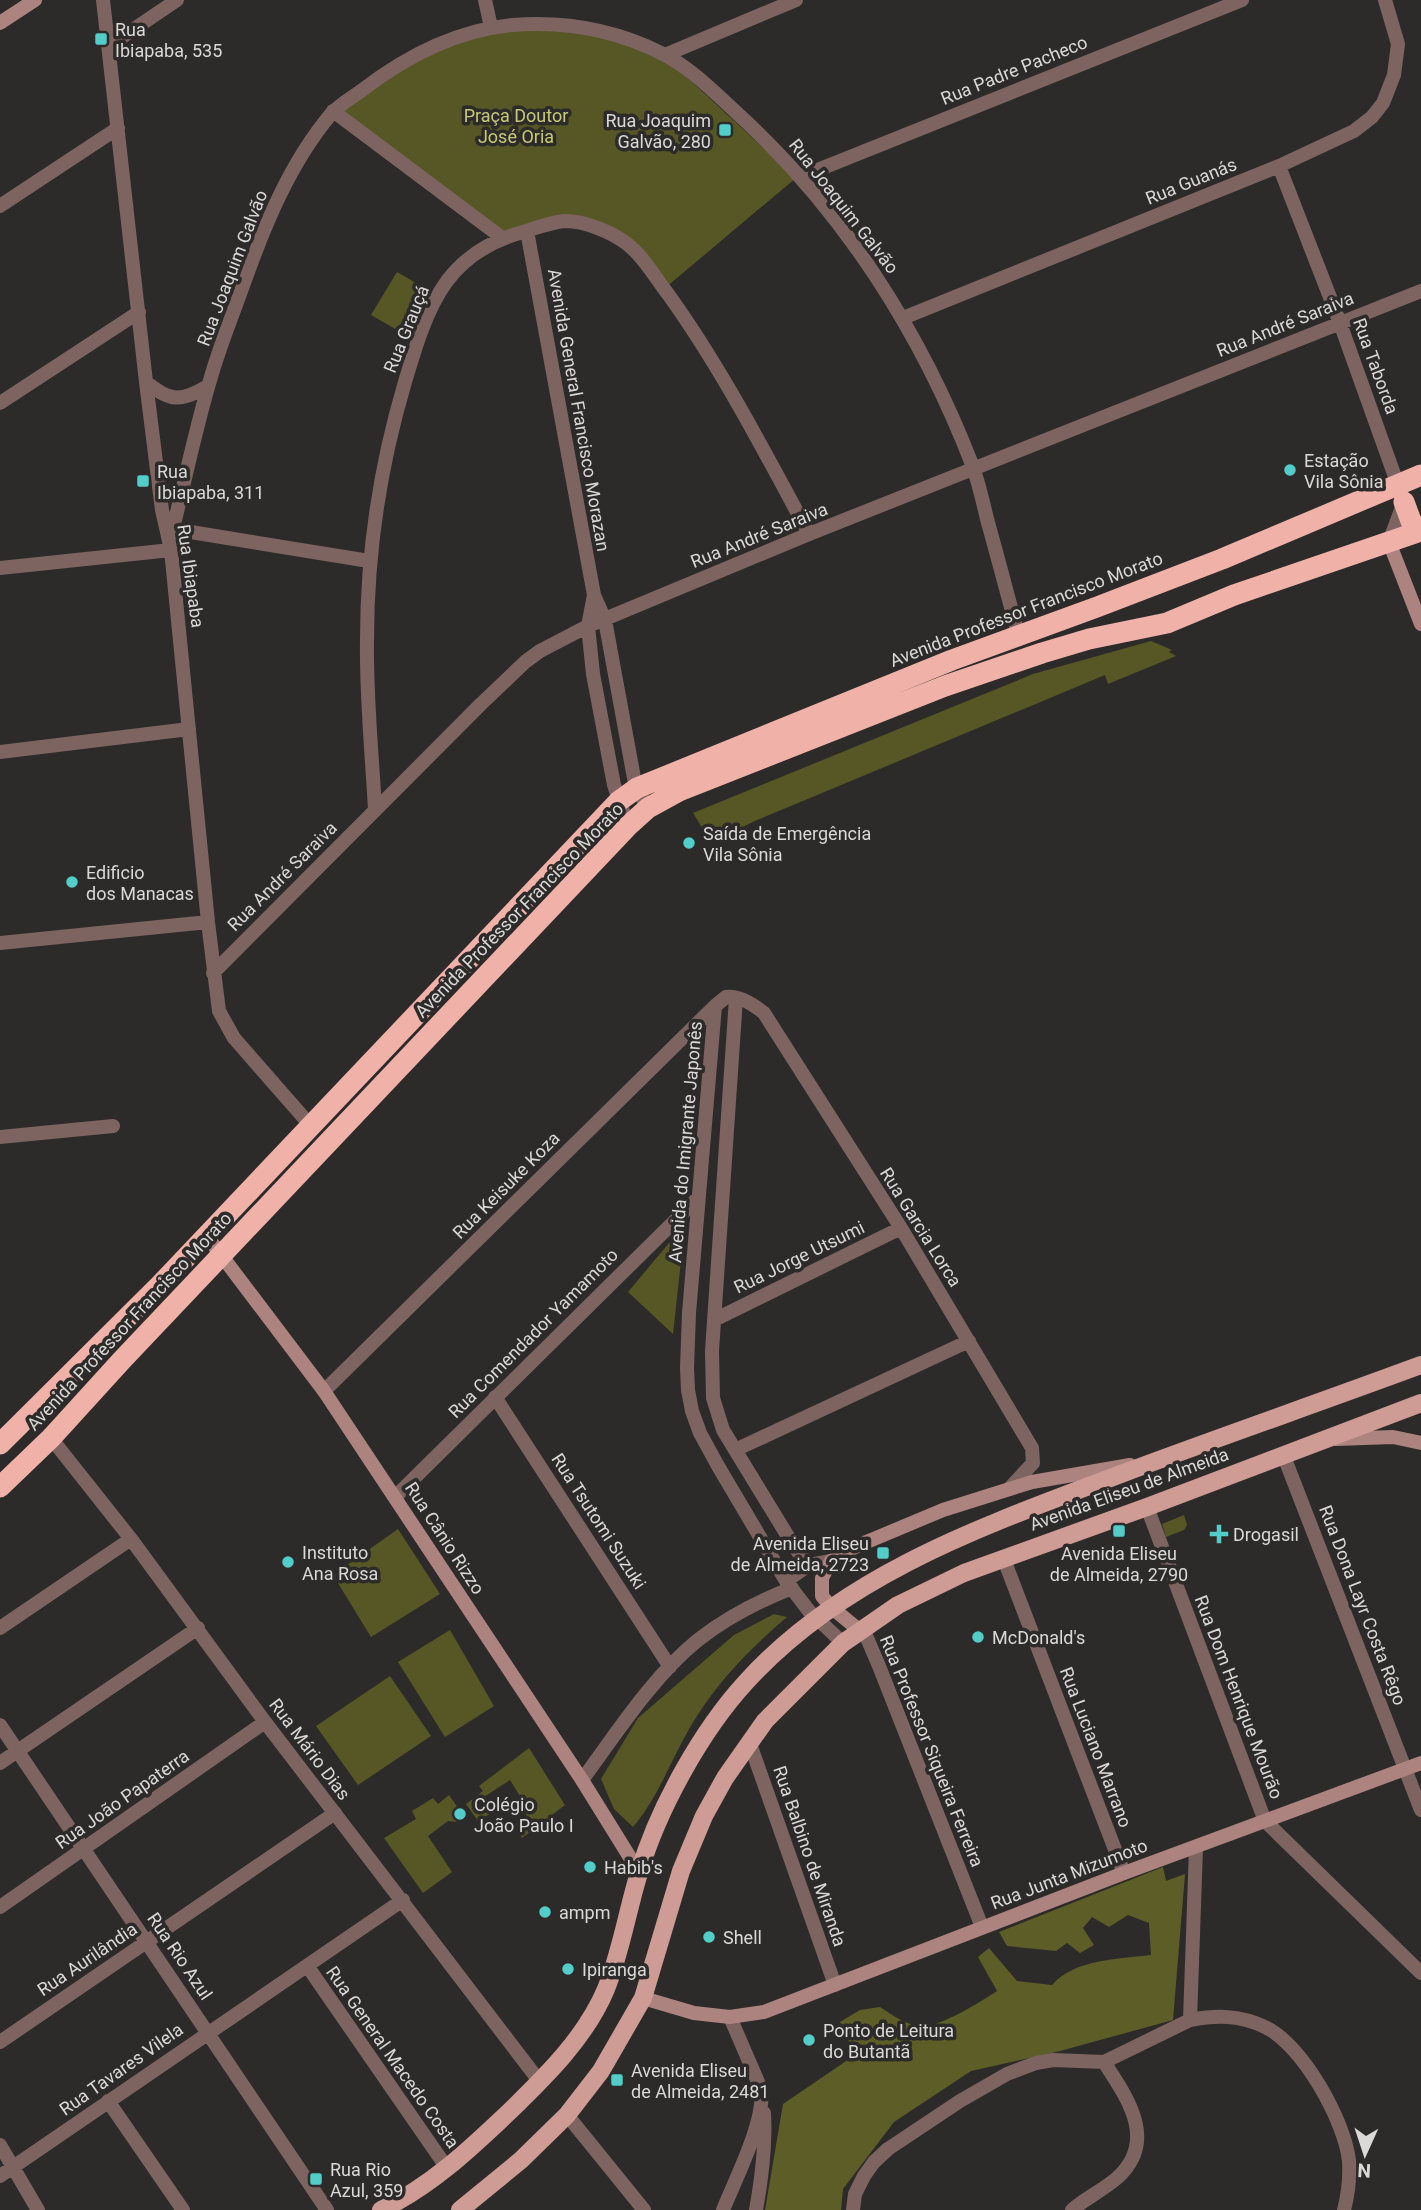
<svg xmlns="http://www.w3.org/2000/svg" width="1421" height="2210" font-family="Roboto,sans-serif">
<rect width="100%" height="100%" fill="#2d2b29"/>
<path fill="#565725" d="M491,29H588L664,56L796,178L665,288L650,267L581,221L501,236L334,113L430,50Z
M397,272L423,287L397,330L371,315Z
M1151,641L1172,650L1169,652L1176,656L1108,684L1105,675L755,821L711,842L693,813L1033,674Z
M685,1224L673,1334L628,1292Z
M1184,1515L1187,1525L1184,1530L1166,1537L1162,1524Z
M398,1529L440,1594L371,1637L333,1575Z
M774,1614L787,1617C753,1646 721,1678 697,1716C674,1751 660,1796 633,1827L614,1809L601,1779L638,1718L734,1635Z
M450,1630L494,1706L445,1737L398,1662Z
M390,1676L431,1736L358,1785L316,1726Z
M529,1748L565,1805L522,1838L515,1824L527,1816L519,1804L523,1801L510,1780L484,1797L493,1812L478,1821L466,1804L483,1791L479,1786Z
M449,1795L463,1815L456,1822L448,1821L428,1836L452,1872L423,1893L384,1838L416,1819L412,1811L433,1798L438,1804Z"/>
<path fill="#5c5d27" d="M1163,1867L1166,1881L1185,1874L1173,2020L1060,2051L971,2071L894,2122L843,2189L841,2210H765L783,2104L855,2055L840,2022L860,2010L880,2007C892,2015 906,2025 921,2026C939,2028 982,2001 997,1991L978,1957L989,1948L1017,1981L1052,1985C1074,1959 1119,1959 1151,1955L1149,1923L1128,1915L1109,1927L1092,1917L1083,1928L1094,1945L1080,1953L1067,1943L1056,1951L1007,1946L999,1932Z"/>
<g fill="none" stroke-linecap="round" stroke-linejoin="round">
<path stroke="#7d6461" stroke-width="14" d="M103,0L146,382L162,510L171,550L208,922L219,1011L234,1038L311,1126
M485,0L491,27
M109,46L177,0
M665,55L796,0
M333,111L501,237
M1279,166L1340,323L1404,502L1389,542
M800,177L1242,0
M0,206L118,128
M527,231L594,595L605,620L634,778L637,788L648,808
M903,318L1279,166L1354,131L1372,117L1383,103L1394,75L1398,44L1385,0
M146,382C170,402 181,402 208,386
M0,403L139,312
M166,528L369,561
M170,540C184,486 195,430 211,377C220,345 233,314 244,283C265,224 290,163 331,114C339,105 351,98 361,91C405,57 457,30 513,25C564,21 615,30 661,53C690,67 715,93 738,114C844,211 922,334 973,467C979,484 983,502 987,519C998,558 1008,597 1019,637
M0,568L171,550
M594,595L588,626L593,674L614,785L628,826
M0,752L189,729
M375,810C372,753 366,696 367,640C367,552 380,466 405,382C415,348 426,310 447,281C466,256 493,240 523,232C536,228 552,222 565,221C585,221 611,232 626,243C643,256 655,277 668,294C722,369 765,453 809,534
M0,943L208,922
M213,973L481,704L525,662L540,651L588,626L809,534L1421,291
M736,998L712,1351L713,1398L723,1430L795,1548L809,1565
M0,1137L113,1126
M714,1320L901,1228
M324,1391L715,1006
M495,1397L670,1667
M51,1438L131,1539L265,1722L540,2082
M735,1450L969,1341
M1283,1454L1421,1810
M395,1497L699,1197
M1147,1507L1265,1821L1421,1973
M1003,1557L1124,1873
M786,1581L809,1565L831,1561
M0,1628L131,1539
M859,1630L867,1638L879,1666L982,1927
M843,1643L809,1611L786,1581L718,1466L700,1433L692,1411L688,1390L687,1368L689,1313L715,1006L726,997C739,995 754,1005 764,1013L901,1228L1032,1448L1033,1463L1009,1489
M0,1725L327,2210
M749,1741L835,1985
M0,1763L198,1628
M582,1780C616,1734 653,1676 698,1640C726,1618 759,1601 792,1588
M0,1907L265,1722
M308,1967L447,2168
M1190,2020C1217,2015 1240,2015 1265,2027C1302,2044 1345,2121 1349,2161C1350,2178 1348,2195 1344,2210
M0,2042L335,1813
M108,2101L183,2210
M567,2115L644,2210
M0,2145L38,2210
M0,2176L403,1900
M723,2210C735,2180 766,2120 761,2089L730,2017
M756,2210C762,2177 766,2146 764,2113
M853,2210L855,2194L864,2176L874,2162L888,2149L960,2101L1007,2074L1036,2063L1053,2060L1104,2062L1190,2020L1196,1848
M1072,2210C1086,2198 1103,2190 1117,2178C1158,2141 1128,2099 1104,2062"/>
<path stroke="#ac837e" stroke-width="14" d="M0,23L35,0
M1389,542L1421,624
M206,1235L324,1391L582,1780L639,1872
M1336,1439L1393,1437L1421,1443
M859,1630L831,1607L822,1596V1578L831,1561L857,1546L943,1510L1032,1482L1130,1465
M643,1998L694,2013L730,2017L764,2012L1124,1873L1421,1763"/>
<path stroke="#cf9b95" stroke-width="18" d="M381,2210C431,2186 470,2149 510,2111C546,2076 586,2037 606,1989C621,1952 627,1912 639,1873C658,1809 701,1731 746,1682C845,1573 986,1525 1121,1474C1220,1437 1321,1402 1421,1365
M460,2210L521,2160L567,2115L601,2071L643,1998L681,1871L704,1816L725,1778L765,1721L843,1643L898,1605L964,1573L1147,1507L1421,1403"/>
<path stroke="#f0b1a9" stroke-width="21" d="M1404,502L1411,521L1420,531
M0,1444L160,1285L619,801L637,788L952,660L1097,607L1222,559L1421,475
M0,1487L51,1438L122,1360L628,826L648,808L679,791L945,686L1042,653L1089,639L1167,623L1234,595L1421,531"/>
</g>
<g fill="#53cdca" stroke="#2d2b29" stroke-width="2.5">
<rect x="94" y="32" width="14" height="14" rx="3.5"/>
<rect x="718" y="123" width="14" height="14" rx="3.5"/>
<circle cx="1290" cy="470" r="7"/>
<rect x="136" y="474" width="14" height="14" rx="3.5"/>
<circle cx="689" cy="843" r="7"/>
<circle cx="72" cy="882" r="7"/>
<rect x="1112" y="1524" width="14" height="14" rx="3.5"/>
<path d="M1215.5 1523.5h7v7h7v7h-7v7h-7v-7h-7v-7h7z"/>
<rect x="876" y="1546" width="14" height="14" rx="3.5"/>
<circle cx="288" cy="1562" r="7"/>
<circle cx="978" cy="1637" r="7"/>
<circle cx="460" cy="1814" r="7"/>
<circle cx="590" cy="1867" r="7"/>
<circle cx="545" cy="1912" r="7"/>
<circle cx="709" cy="1937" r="7"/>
<circle cx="568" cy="1969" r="7"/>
<circle cx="809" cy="2040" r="7"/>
<rect x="610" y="2073" width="14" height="14" rx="3.5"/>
<rect x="309" y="2172" width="14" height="14" rx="3.5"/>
</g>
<g text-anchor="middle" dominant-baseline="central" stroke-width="7" stroke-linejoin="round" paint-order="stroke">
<g font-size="18" fill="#dad9d8" stroke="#2d2b29" text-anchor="start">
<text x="115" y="29">Rua<tspan x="115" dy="21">Ibiapaba, 535</tspan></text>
<text x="711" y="120" text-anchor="end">Rua Joaquim<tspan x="711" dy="21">Galvão, 280</tspan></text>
<text x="1304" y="460">Estação<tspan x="1304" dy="21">Vila Sônia</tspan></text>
<text x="157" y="471">Rua<tspan x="157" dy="21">Ibiapaba, 311</tspan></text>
<text x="703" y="833">Saída de Emergência<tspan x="703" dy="21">Vila Sônia</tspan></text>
<text x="86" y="872">Edificio<tspan x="86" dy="21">dos Manacas</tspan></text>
<text x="1233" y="1534">Drogasil</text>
<text x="869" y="1543" text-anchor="end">Avenida Eliseu<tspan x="869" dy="21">de Almeida, 2723</tspan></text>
<text x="302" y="1552">Instituto<tspan x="302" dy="21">Ana Rosa</tspan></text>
<text x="1119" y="1553" text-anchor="middle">Avenida Eliseu<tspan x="1119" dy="21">de Almeida, 2790</tspan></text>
<text x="992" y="1637">McDonald's</text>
<text x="474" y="1804">Colégio<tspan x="474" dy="21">João Paulo I</tspan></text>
<text x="604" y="1867">Habib's</text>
<text x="559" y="1912">ampm</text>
<text x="723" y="1937">Shell</text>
<text x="582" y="1969">Ipiranga</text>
<text x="823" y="2030">Ponto de Leitura<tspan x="823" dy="21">do Butantã</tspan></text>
<text x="631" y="2070">Avenida Eliseu<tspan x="631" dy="21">de Almeida, 2481</tspan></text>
<text x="330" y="2169">Rua Rio<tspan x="330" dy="21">Azul, 359</tspan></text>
</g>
<g font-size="18" fill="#dad9d8" stroke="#2d2b29">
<text transform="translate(1014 70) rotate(-22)">Rua Padre Pacheco</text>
<text transform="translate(1191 181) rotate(-22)">Rua Guanás</text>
<text transform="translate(844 206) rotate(52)">Rua Joaquim Galvão</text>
<text transform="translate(232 268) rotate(-69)">Rua Joaquim Galvão</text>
<text transform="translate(1285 324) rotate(-22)">Rua André Saraiva</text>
<text transform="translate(406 329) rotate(-68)">Rua Grauçá</text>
<text transform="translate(1376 366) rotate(70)">Rua Taborda</text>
<text transform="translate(579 410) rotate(80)">Avenida General Francisco Morazan</text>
<text transform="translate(759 535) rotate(-22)">Rua André Saraiva</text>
<text transform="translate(191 576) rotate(82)">Rua Ibiapaba</text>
<text transform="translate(1026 609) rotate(-21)">Avenida Professor Francisco Morato</text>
<text transform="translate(282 876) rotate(-45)">Rua André Saraiva</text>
<text transform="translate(519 910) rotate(-46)">Avenida Professor Francisco Morato</text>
<text transform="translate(685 1142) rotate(-85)">Avenida do Imigrante Japonês</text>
<text transform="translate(506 1185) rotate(-45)">Rua Keisuke Koza</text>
<text transform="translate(921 1227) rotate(58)">Rua Garcia Lorca</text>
<text transform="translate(799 1257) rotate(-26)">Rua Jorge Utsumi</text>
<text transform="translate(129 1321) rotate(-47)">Avenida Professor Francisco Morato</text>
<text transform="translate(533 1333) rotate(-45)">Rua Comendador Yamamoto</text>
<text transform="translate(1129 1489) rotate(-20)">Avenida Eliseu de Almeida</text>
<text transform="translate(599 1521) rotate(57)">Rua Tsutomi Suzuki</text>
<text transform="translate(445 1538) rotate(57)">Rua Cânio Rizzo</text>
<text transform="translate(1363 1605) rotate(69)">Rua Dona Layr Costa Rêgo</text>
<text transform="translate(1239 1697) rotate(69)">Rua Dom Henrique Mourão</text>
<text transform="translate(1096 1747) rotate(69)">Rua Luciano Marrano</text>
<text transform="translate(310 1749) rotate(53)">Rua Mário Dias</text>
<text transform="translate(932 1751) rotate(68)">Rua Professor Siqueira Ferreira</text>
<text transform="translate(122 1799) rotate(-35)">Rua João Papaterra</text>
<text transform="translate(810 1856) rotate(71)">Rua Balbino de Miranda</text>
<text transform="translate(1069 1874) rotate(-21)">Rua Junta Mizumoto</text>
<text transform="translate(180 1956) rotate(56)">Rua Rio Azul</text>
<text transform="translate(87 1959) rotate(-34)">Rua Aurilândia</text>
<text transform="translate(393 2057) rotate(55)">Rua General Macedo Costa</text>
<text transform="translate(121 2069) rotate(-35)">Rua Tavares Vilela</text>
</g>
<g font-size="18" fill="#c7c977" stroke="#2d2b29">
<text x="516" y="115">Praça Doutor<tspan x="516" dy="21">José Oria</tspan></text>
</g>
</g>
<g transform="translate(1365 2154) rotate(183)" stroke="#2d2b29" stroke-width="5" paint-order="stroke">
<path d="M0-5L12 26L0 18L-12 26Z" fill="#dad9d8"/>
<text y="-10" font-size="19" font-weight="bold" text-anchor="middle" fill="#dad9d8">N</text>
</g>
</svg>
